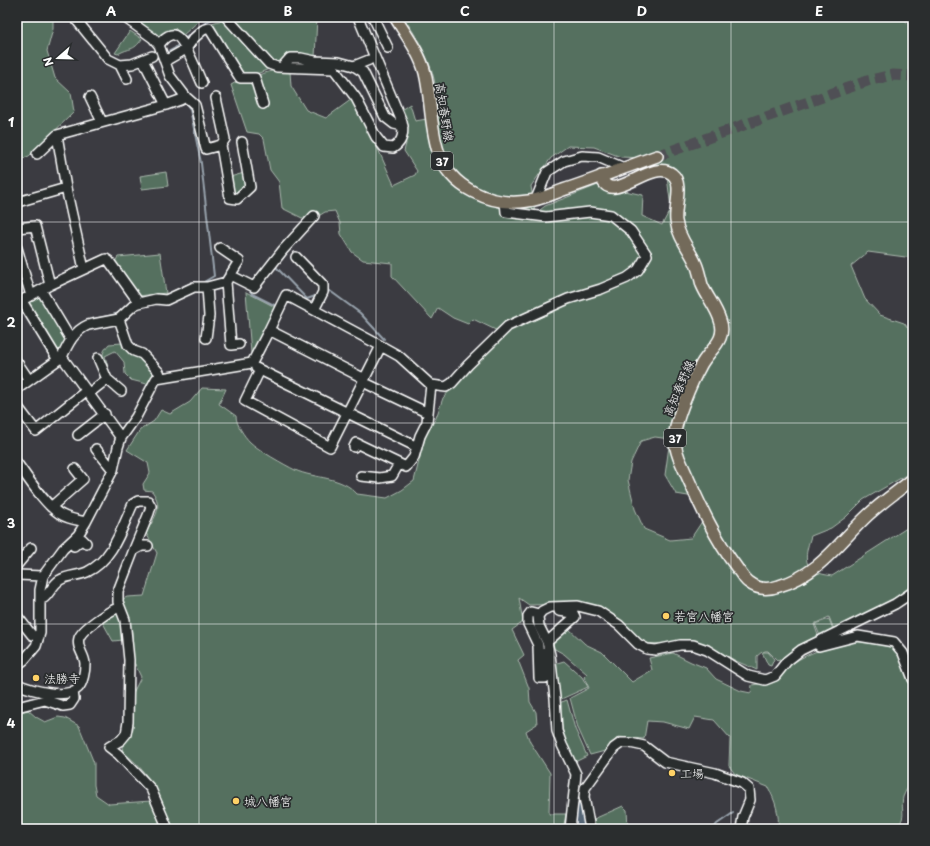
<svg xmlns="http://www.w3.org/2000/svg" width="930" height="846" font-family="'Playpen Sans','Klee One',sans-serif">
<rect width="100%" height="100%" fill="#3b3b41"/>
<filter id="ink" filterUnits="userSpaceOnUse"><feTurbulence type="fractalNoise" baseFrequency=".025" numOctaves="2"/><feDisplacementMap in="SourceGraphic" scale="8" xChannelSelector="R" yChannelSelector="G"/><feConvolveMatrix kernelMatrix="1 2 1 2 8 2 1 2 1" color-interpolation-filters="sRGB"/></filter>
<g filter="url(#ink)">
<path fill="#55705e" stroke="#aab8ae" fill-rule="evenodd" d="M17,17H53V29L47,51L55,78L71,93L74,112L29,156L18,160L20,182L17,184Z
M130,17H200L201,19L182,36L175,28L161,37L154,35Z
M229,17H317L315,57L280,63L270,61Z
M403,17H902L913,29V258L868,252L851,266L865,299L880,315L904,323L913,334V471L863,500L846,517L831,528L811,536C808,546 801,564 814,571C819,574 827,575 832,576L913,524V584C889,604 863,618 835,632L829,617L814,624L819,638L800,647L778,661L768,651H765L763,652H768L774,659L771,666L768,665L762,652L757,656V670L736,661L715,649L698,642L645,644L620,620L578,604L529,605L519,598L523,622L512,630L524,655L518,660L529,688L530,702L536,712L537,724L526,731L530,742L550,773L549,814H566L563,829H172C159,797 151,773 123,752L122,747L127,737L133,729V693L141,677L133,660L132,632L123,599L127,597L144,596L157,553L146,533C155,516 164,508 152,491L144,490L143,484L150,473L148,463L127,450L140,430L154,421L161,410L170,414L190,402L202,388L226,389L219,404L236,416C236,424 244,436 250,442C258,450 285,465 295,470C315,479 342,476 357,494L387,498L402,490L414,481L425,437L436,418L443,398L459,380L504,334L473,319L468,324L453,318L438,308L432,319L392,276V263L363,260L352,252L341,234L340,223L335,211L325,212L317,217L302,218L282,208L279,182L270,170L264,139L259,134L247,132L231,85L238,81L275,70L290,72L291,86L306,110L326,118L352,99L374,140L394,185L415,175L417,171L404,151L406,144L401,110L410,104L415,121L439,117C437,104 437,91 434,79C429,57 416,35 403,17ZM568,146L594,147L621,157L644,158L666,169L671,208L662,225L642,216L643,195L598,185L545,206L535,214L531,186L551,158ZM655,437L670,439L665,475L676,494L700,498L703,520L691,538L670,540L644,529L635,509L628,480L631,462L641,441Z
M223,20L269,69L254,75L243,74L211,25V23Z
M130,31L142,39C133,52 130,47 118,54L115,53Z
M166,172L168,186L142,189L140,176Z
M244,173L247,187L239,194L234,195L230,177Z
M160,253L166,293L138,296L114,263L118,257Z
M246,292L275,307L253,354L251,353Z
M42,296L67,337L59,355L26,303Z
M122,343L133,356H140L155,372L147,384L131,380L125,374L124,362L115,351L105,356L111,378C104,365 97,357 109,344Z
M113,614H117L121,623L123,640L113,641L103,623Z
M829,619L834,632L821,638L815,624Z
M567,627L585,644L602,652L632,682L652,670L649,658L673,653L691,662L706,668L716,679L741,691L751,693L752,685L777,681C780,677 784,670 788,667C804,653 839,642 860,642C877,641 897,650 913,656V781L909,782C908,787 905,792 903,797C900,812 909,818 893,829H778C780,815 775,800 768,787L735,774L729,766L730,738L714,720L695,717L689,729L663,722L647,721L644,739L618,737L605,751L590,755L578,728L570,698L589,688L584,677L587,674L564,654L553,648L551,642Z
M564,661L582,677L588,687L559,700L554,664Z
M567,700L575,729L587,756L575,762C563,742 561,725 559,703Z
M28,710L36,717L45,722L58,717L65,718L79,726L94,763V785L96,795L109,804L151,801L163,829H17V713Z
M623,806L627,810L628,829H595L594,819Z"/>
<path fill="#546676" stroke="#98a3ad" d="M577,799L580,801L585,829H573Z"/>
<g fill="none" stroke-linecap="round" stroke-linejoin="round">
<path stroke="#98a3ad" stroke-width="2" d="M183,40L206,22L216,17
M166,53L175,48L180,43
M167,79L178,95
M187,105L190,109L201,163L214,276L202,283
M274,267L275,266L307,299L318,295
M249,288L252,294L274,305
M175,291L187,285L195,283
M326,292L330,291L360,313L384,339
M139,299L142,297H148
M70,334C82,314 104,321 121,312
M713,829L717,824L733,813"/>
<path stroke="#4f4f54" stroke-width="11" stroke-dasharray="11 5.5" stroke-linecap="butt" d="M657,156L867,81L893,75L913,76"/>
<defs>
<path id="minor" d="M74,17L108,59L120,65L132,64L152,56
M124,17L153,38L159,45L170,76L186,97L195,105L206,149L221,145
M226,17L269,64L277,67L334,69L356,98L376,137L384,147L393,148C403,142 404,133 402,122L358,17
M373,17L388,48
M159,45C162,41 165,36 171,35C183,32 197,73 202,83
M143,60L166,105
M165,61L186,49L193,39L203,30L209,28L240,78H255L263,104
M120,65L127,79
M354,66L363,72L385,117L394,124L403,126
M282,67L290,58H301L315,61L339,62L354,66L369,60
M90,97L102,122
M216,98L225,139L221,145L230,198L237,199L250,187L242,142
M37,154L57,135
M536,199L547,172L564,161L582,156L598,157L624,168
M17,201H21L66,188
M17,228L35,226L50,285
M17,248L31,296
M220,248L239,261L226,282L231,345L239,344
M84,269L66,188L57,135L166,105L180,100L186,97
M230,275L254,287L283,250L314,216
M41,290L71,340
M22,301L58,360
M17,303L50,285L106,259L109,261L139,303
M119,319L128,345L134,351L142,354L159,372L161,378
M269,330L286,295L314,310L323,292V285L296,257
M206,338L209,316L207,287
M62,357C68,344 74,331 88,325L119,319L134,305L139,303L156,299L166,300L194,287H207L226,282
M98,358L107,379
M17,362L29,380
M252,363L269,330L365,379
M256,368L417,447
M260,370L245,401L330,447L381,346L314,310
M363,382L428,413
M431,385L446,387L452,383L468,365L508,326L568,299L601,289L627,278L638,270L647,255L631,231L611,215L590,212L546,217L506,212L505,201
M17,389L62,357L121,438
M88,394L107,379L121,391
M17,406L36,431L86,391
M78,435L105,414
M354,447L356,443L406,467L414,457L420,436L427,422L431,385L399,356L381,346
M96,449L113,470
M17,463C27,477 47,508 62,515C69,519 78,520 86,522
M361,476L380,478L392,476L399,464
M51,507L83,479L75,469
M74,546L82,539L86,543
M134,550L142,546H148
M17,565L31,548
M17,575L43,576
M40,598H44C50,593 53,584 60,580C68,575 78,576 87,572C113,560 122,527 133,504L138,501H148L151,506L149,513L135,547L118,591V602L125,620L129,660L128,722L126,734L121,740L109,747L118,754L151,789L168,829
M539,614L531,612L528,616V624L538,645L539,678H545L544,652
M17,616L32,635L39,637
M547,642L575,617L573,613L559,611
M819,646L858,636L894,642L903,653L913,679
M17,665L24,660L36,646L40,633V590L43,576L63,549L78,535L86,522L113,470L118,447L121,438L136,417L156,379L252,363
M17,684C31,690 66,700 78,688C83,683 85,671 85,664C85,655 76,648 79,638C82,629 110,610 120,607
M17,707L45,700L63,706L70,705L74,699L73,691
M570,829L576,774L562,745L557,731L555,698L550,655L547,642L539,626L538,616L542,611L550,607L578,606L598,611L619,625L638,644L647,649L656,650L680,645H693L707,650L748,676L765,680L775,676L787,661L801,650L895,604L913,592
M590,829L584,797L585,788L614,748L621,743H630L644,746L665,762L715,773L742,783L749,789L750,800L743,817L741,829"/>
<path id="major" d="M395,17C406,35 420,53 425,73C431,98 430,126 438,151C449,188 492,207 528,201C540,200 552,194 563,190C594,180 626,167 657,156
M601,176C610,209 651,157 672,174C684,183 674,208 676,221C678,237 690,250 696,264C699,271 700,278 702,285C707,297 716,307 720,320C728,341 708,350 700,367C692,381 675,420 675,435C674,443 676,450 679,458C696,496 712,535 737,568C740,572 744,579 748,582C758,590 768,590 779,586C820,574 839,542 868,515C882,502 898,491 913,479"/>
</defs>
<use href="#minor" stroke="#fff" stroke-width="12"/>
<use href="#major" stroke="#fff" stroke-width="14"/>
<use href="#minor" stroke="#2a2d2e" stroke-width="9"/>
<use href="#major" stroke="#736b5a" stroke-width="11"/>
</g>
</g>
<path fill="none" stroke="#fff" stroke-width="1" stroke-opacity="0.55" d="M199,17V829M376,17V829M554,17V829M731,17V829M17,222H913M17,423H913M17,624H913"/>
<g fill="#ffd166" stroke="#2a2d2e" stroke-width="1.5">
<circle cx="666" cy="616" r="4"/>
<circle cx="36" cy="678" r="4"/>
<circle cx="672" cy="773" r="4"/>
<circle cx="236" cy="801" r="4"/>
</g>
<g text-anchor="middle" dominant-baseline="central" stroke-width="3.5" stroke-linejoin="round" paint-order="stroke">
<g fill="#2a2d2e" stroke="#bfc0c0" stroke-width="1">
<rect x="431" y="152" width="22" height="18" rx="3"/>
<rect x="664" y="429" width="22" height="18" rx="3"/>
</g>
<g font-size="11" font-weight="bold" fill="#fff">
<text x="442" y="161">37</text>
<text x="675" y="438">37</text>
</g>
<g font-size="12" fill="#fff" stroke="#2a2d2e">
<text transform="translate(445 112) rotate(81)">高知春野線</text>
<text transform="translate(678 388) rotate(-67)">高知春野線</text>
</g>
<g font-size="12" fill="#fff" stroke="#2a2d2e" text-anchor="start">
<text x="674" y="616">若宮八幡宮</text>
<text x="44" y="678">法勝寺</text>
<text x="680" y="773">工場</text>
<text x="244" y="801">城八幡宮</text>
</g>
</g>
<rect width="930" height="846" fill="none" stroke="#2a2d2e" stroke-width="44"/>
<g transform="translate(58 58) rotate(250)" stroke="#2a2d2e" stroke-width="3" paint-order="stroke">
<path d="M0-3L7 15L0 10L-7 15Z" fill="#ffffff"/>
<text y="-6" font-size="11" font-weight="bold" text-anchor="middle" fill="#ffffff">N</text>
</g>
<rect x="22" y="22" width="886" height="802" fill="none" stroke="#fff" stroke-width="1.5"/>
<g font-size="13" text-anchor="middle" font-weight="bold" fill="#fff">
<text x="111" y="16">A</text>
<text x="288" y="16">B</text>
<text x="465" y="16">C</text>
<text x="642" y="16">D</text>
<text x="819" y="16">E</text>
<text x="11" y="127">1</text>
<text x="11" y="327">2</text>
<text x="11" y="528">3</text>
<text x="11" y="728">4</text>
</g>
</svg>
